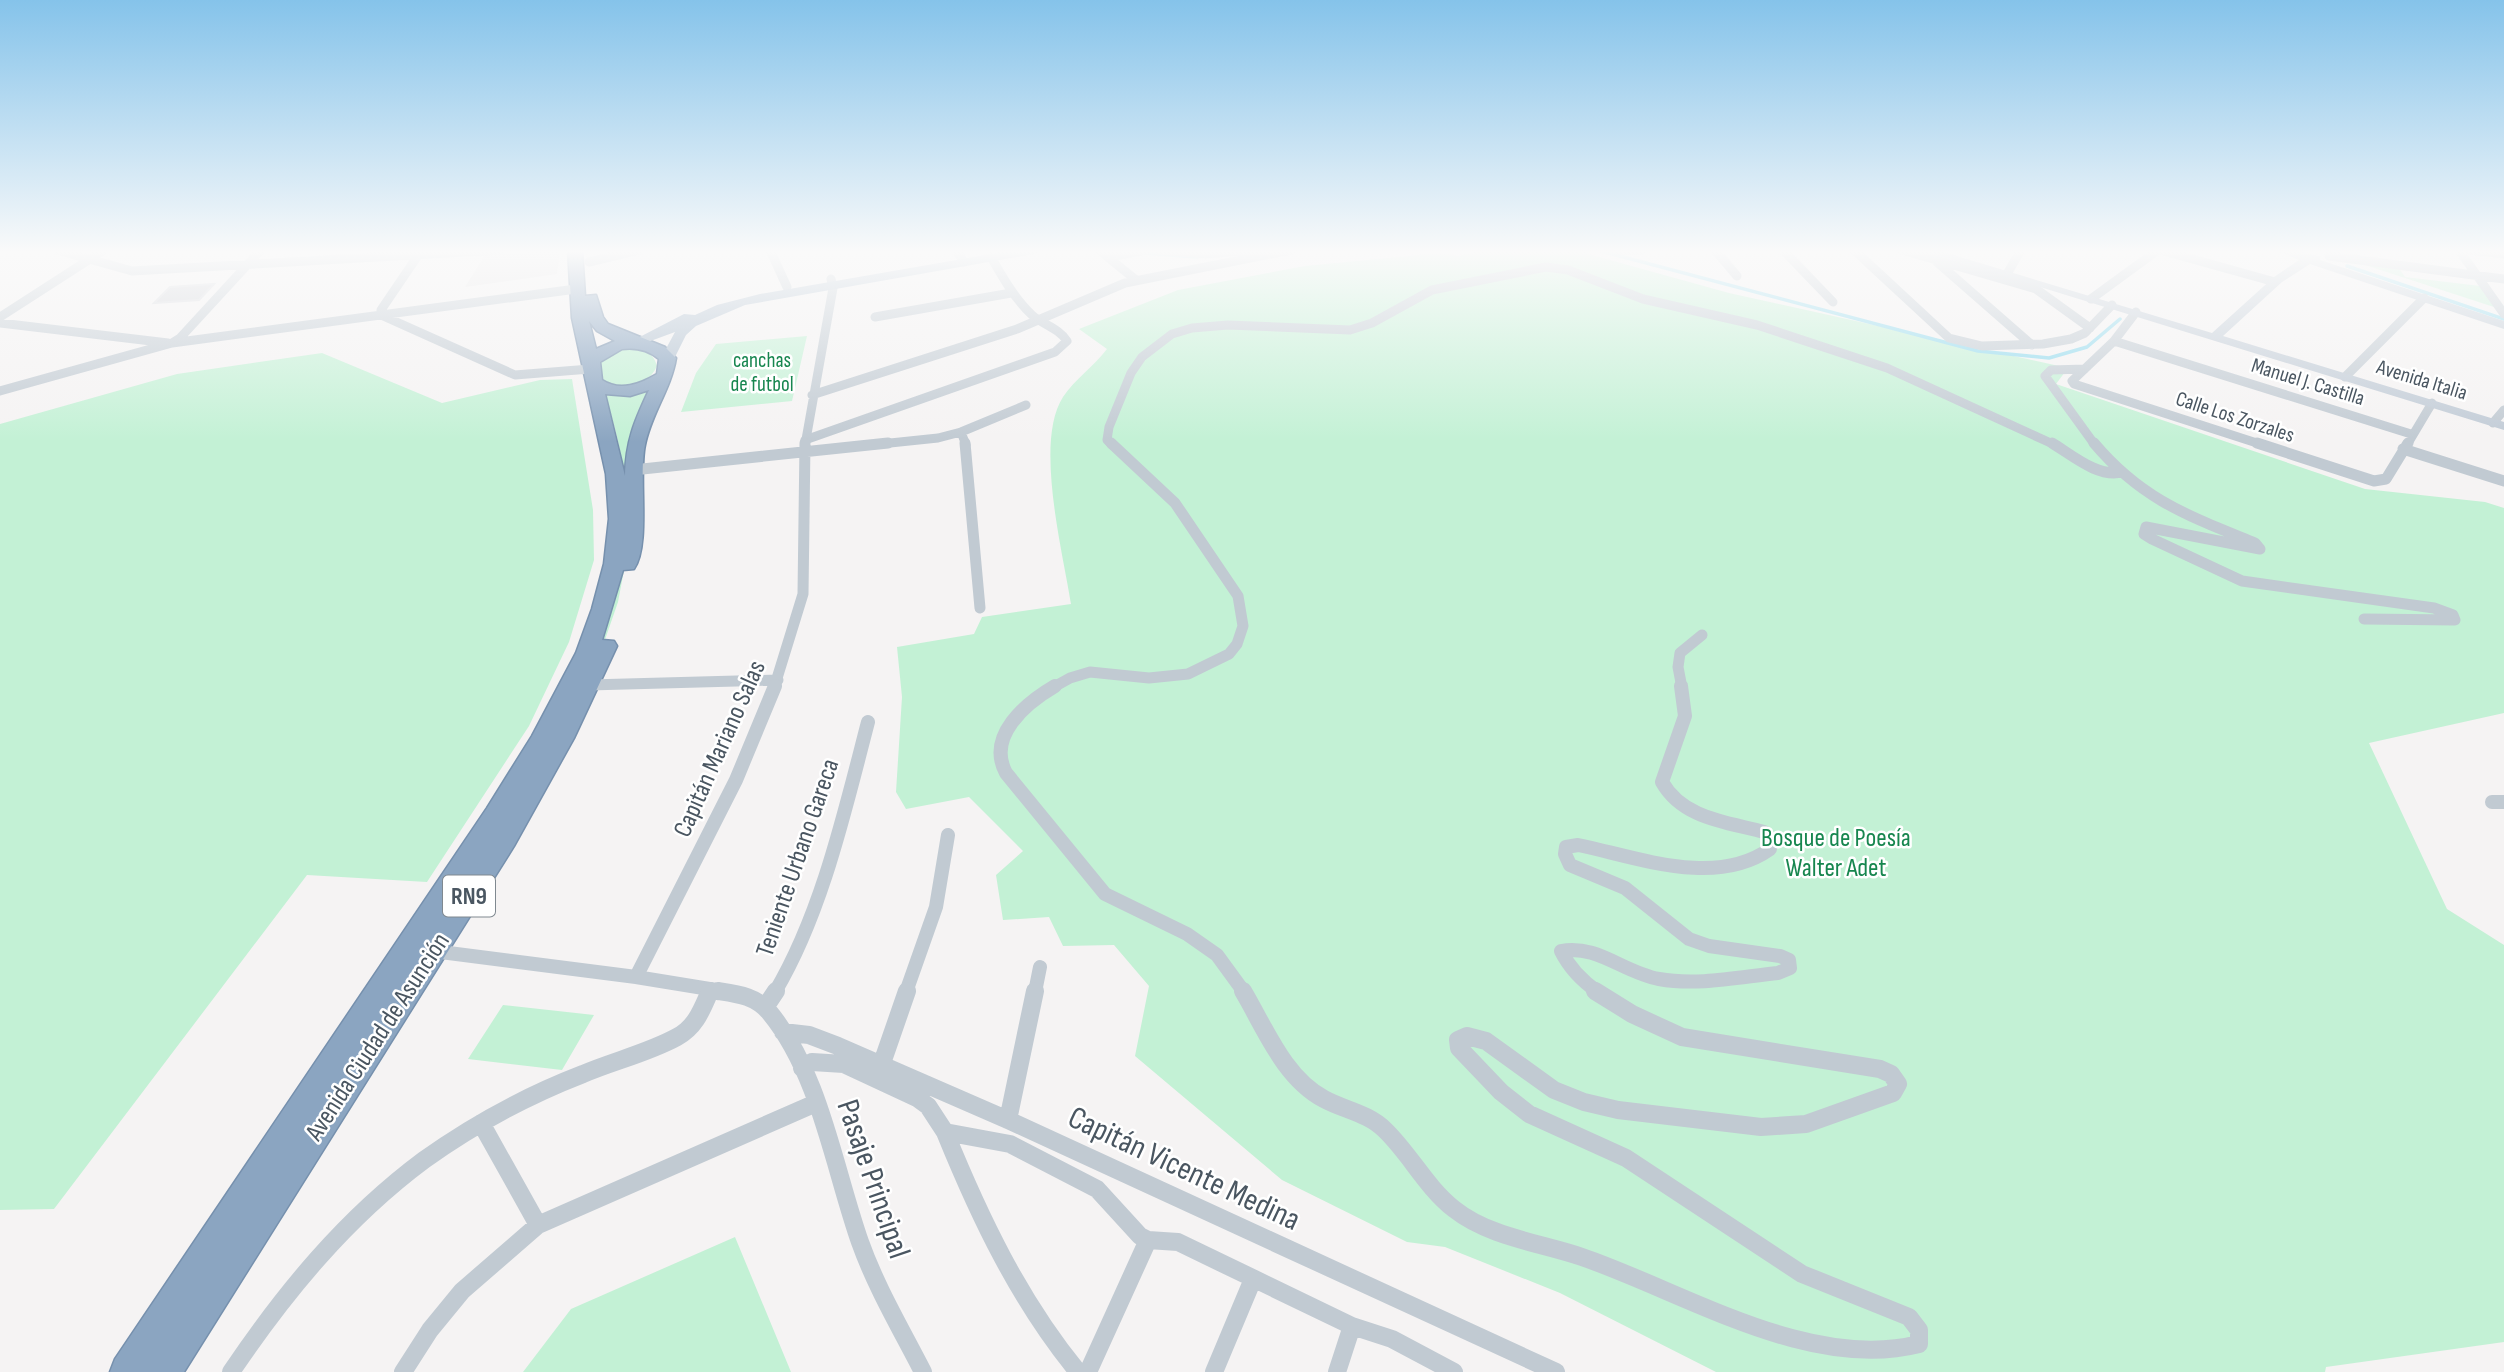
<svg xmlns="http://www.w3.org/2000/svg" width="2504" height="1372" font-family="'Sofia Sans Condensed',sans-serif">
<rect width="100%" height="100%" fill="#f5f3f3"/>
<path fill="#e6e4e5" d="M560,251L557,274L465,287L485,255Z"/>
<path fill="#c3f1d5" d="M1488,250H1574L1729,293L2068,368L2056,384L2365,489L2485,502L2504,508V713L2369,743L2447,909L2504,945V1342L2326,1367L2325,1372H1716L1560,1293L1445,1247L1407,1242L1282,1180L1135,1056L1149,986L1114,945L1063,946L1049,917L1003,920L996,875L1023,851L969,797L906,809L896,792L902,697L897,647L974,634L982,617L1071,604C1063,552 1034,442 1063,397C1075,379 1094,366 1107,349L1079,329L1178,290L1305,266L1440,253L1458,256Z
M2359,263L2399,268L2405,277L2480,286L2497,308Z
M807,336L792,401L681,412L696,373L716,344Z
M637,348C648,351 654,355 657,366C648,387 622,391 603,381L599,366C608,352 621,349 637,348Z
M322,353L442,403L540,380L572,379L593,510L594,560L569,642L529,726L427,882L307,875L54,1209L0,1210V424L177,374Z
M654,387L636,420L626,454L630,499L629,544L618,602L599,657L150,1372L598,652C629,555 639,490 603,391Z
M503,1005L594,1015L562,1070L468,1059Z
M735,1237L791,1372H523L571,1309Z"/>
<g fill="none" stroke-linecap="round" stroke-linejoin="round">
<path stroke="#90daee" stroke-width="3.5" d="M1597,250L1978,351L2049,358L2087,347L2120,319
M2298,250L2304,252
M1143,253L1197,257
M2347,266L2504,319"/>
</g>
<path fill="#cdcfd5" stroke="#d7d9de" stroke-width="2" d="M214,284L199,300L154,303L170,287Z"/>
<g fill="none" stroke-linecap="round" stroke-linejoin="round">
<defs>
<path id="highway" d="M568,250H582L585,296L596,295L603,317L608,324L665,347L676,358C671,389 651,414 645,445C638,477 651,544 634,569L623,570L602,640L614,641L617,646L574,738L514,846L184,1372H110L115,1359L487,808L532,736L576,653L592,609L604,564L609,519L606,474L572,318ZM589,321L597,331L615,341L596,349ZM622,349C637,347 648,350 659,359L657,374C640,384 620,392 602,380L600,362ZM649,390C634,422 626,441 625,476L605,394L630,396Z"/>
</defs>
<use href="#highway" stroke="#7690ad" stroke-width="3"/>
<path stroke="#c1cad2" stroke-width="9" d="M57,250L132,271L501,250
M770,250L787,287
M956,250L964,262
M1099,250L1136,280
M1158,250L1206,254L1253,250
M1618,250H1642
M1715,250L1737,276
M1783,250L1833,302
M1854,250L1949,338L1982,346L2043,344L2071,339L2085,333L2112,305
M1902,250L2036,289L2090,328
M2160,250L2275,282
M2459,250L2504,314
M2469,250L2504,254
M419,254L381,310V315L515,375L590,369
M2329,256L2504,279
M1109,257L1146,250
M589,262L639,250
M1937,262L2032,345
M2007,274L2021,250
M2091,299L2158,250
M2136,312L2114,341L2072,381L2074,384L2263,445
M0,317L104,250
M875,317L1011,293
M0,323L168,343
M2114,341L2411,434
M172,343L180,338L261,250
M2085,369L2051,370L2045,376L2095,445
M2345,377L2424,298
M0,391L172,343L576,289
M812,395L1017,329L1125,283L1291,250
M2493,423L2504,410
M961,432L966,445
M805,440L1055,352L1067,341C1059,328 1043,325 1032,315C1015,299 1003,278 991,257
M805,445L833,288L831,279
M871,445L938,438L961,432L1026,405
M1112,445L1107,440L1109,427L1131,373L1142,357L1172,334L1192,328L1228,325L1350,330L1372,323L1432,290L1546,267L1568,270L1643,299L1757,325L1887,368L2055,445
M2407,445L2432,403"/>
<path stroke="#c1cad2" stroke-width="11" d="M965,443L980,608
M2052,443C2072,455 2098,478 2122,472
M2094,443C2142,500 2189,516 2255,543L2260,549L2146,527L2144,534L2152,539L2242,581L2434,608L2453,615L2455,620L2364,619
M2257,443L2374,481L2386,479L2408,443
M2403,449L2504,481
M633,470L888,443
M589,685L778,680
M774,688L803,594L805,443
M1052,688L1070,678L1090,672L1149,678L1188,674L1229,654L1237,644L1243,626L1238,596L1175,503L1111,443
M1682,688L1678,667L1680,653L1702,635"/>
<path stroke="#c1cad2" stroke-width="14" d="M1055,686C1026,703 986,736 1006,773L1105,894L1187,934L1217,955L1244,992
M2492,802H2504
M433,951L636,977L728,992
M636,977L736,780L775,686
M709,992L711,989
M775,992C822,913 845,810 868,722
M906,992L936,907L948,835
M1035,992L1040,967
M1598,992C1582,981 1570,969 1561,951C1597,944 1624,973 1659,979C1697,986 1739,977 1778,973L1790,968L1789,960L1780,956L1709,946L1689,939L1625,888L1570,865L1565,854L1566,847L1578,845C1637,857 1715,888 1770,849V840L1764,832C1727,822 1683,819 1662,782L1685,716L1681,686"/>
<path stroke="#c1cad2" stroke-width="18" d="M718,991C738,994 756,996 770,1013C820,1074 834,1168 860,1242C876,1287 901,1329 923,1372
M1243,991C1265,1028 1284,1078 1324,1099C1344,1110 1368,1113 1385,1130C1410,1154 1426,1187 1454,1209C1489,1237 1541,1243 1582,1257C1684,1292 1810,1372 1919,1344V1330L1909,1317L1802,1274L1626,1158L1529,1114L1501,1092L1459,1048L1458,1040L1467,1036L1486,1041L1554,1090L1584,1102L1618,1110L1761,1127L1806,1124L1893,1093L1898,1084L1891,1074L1880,1069L1682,1037L1632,1014L1595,991
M766,1006L776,991
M783,1032L809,1035L838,1046L1008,1120L1556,1372
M881,1066L907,991
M802,1068L812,1062L844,1064L917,1098L928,1106L945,1132L1010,1144L1097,1189L1140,1236L1148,1240L1178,1242L1352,1326L1392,1339L1454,1372
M1008,1120L1035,991
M481,1123L538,1225
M945,1132C980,1218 1019,1300 1078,1372
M231,1372C285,1292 346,1218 424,1160C473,1125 526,1096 583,1074C613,1061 648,1053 677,1037C696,1027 702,1009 710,991
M403,1372L430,1330L462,1291L538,1225L816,1103
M1088,1372L1148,1240
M1214,1372L1253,1279
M1337,1372L1352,1326"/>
<path fill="#c1cbd6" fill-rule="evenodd" d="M1920,250H1937L2212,333L2274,277L2299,260L2275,250L2320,256V260L2504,321V329L2310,264L2282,282L2223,336L2504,422V430Z"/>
<path fill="#b3c2d1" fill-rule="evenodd" d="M1014,250H1040L1034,254L745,305L696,326L686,335L673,361L668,362L661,358L675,332L637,346L630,342L684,314L695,315L717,305L760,294Z"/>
<use href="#highway" fill="#8ba5c1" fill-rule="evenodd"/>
</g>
<linearGradient id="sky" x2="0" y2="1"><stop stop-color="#85c3ea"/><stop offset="0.57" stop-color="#fafafa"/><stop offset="1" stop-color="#fafafa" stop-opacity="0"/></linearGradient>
<rect width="2504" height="442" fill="url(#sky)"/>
<g text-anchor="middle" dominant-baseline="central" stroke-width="5" stroke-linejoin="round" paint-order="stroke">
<g font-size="21" fill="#17864f" stroke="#fff">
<text x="762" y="360">canchas<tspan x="762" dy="24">de futbol</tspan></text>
</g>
<g font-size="21" fill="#4a5661" stroke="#fff">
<text transform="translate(2422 380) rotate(17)">Avenida Italia</text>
<text transform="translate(2308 382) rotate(17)">Manuel J. Castilla</text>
<text transform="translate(2235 417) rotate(18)">Calle Los Zorzales</text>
</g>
<rect fill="#fff" stroke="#808990" stroke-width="2" x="443" y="875.5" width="52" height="41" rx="5"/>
<g font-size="24" font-weight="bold" fill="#4a5661">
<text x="469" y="896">RN9</text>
</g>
<g font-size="26" fill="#4a5661" stroke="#fff">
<text transform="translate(720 749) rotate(-66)">Capitán Mariano Salas</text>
<text transform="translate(798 858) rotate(-71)">Teniente Urbano Gareca</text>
<text transform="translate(378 1037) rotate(-57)">Avenida Ciudad de Asunción</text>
</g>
<g font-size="26" fill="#17864f" stroke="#fff">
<text x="1836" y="838">Bosque de Poesía<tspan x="1836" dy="30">Walter Adet</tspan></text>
</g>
<g font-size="32" fill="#4a5661" stroke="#fff">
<text transform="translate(1184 1169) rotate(25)">Capitán Vicente Medina</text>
<text transform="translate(873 1179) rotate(71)">Pasaje Principal</text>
</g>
</g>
</svg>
